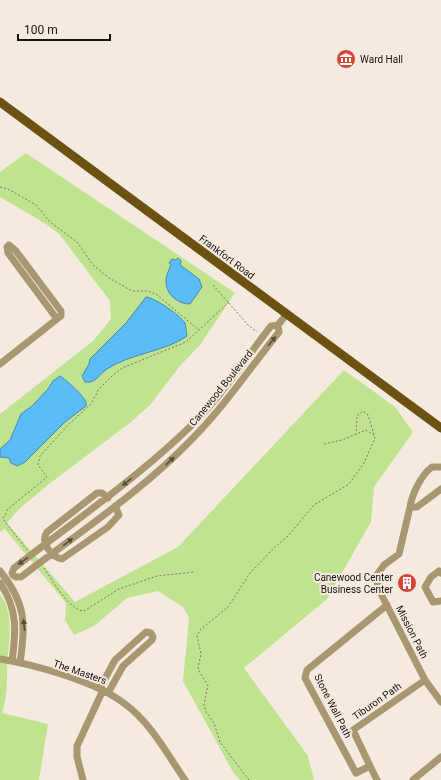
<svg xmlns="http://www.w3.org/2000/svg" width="441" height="780" font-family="Roboto,sans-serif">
<rect width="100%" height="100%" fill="#f5eae0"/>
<path fill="#c0e38f" d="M26,153L235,293L200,345L179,367L150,405L131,422L49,484L19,509L7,523L75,602L178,547L344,370L395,407L413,432L374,487L371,522L327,599L244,668L308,756L314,780H240L233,772L183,681L189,618L183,607L158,591L127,598L94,626L74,635L65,620L66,603L4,528L2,532L0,531V414L93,341L111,319L110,301L60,235L46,224L0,197V172Z
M0,594C13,612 10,634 8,654C6,674 9,693 2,713L48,724L39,780H0Z"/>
<path fill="#5bbcf7" stroke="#4789b2" d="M178,258L181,261L180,265L199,279L202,287L190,304C178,304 165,294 166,280C166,275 169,270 171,265L169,263L172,259L175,260Z
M146,297C155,298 180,315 185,323C186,326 186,332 187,336C167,351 129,354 107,369C99,374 96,384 85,382L82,376L89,364L90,359L126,323Z
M60,376C66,380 89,399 86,406L65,422L25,462L17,466L11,463L9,458L0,457V449L10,440L21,414L32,406L48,389L53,381Z"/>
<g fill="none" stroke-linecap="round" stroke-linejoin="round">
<path stroke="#7e7670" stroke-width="1" stroke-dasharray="2 2" stroke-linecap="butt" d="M0,187L8,189L36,205L50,222L77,242L93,265L109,278L132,291H147L156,294L199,330
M213,285L248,325L257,332
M324,444L342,440L366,430L374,435
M27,550L3,519L8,509L47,477L38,465L40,456L68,425L91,404L99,389L112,376L122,368L186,342L229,302
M44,568C52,580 69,610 84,611L119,589L157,576L194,572
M249,780L220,742L214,723L206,712L204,705L208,685L200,673L198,668L201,654L197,636L200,630L228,607L250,573L275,547L287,537L314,505L349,484L364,463L375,438L368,415L363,411L357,416L356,434"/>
<path stroke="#a99772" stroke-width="7" d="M9,245L16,251L61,311V316L57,319L8,253L7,247Z
M0,364L57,319
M441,467H432C421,475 412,494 410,507H417L441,489
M108,498L102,493H97L47,532C40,542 51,557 62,559L108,527L119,515L115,506
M410,507L399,554L384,565L376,576L379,590L425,680L441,702
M0,571C26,603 26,624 20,663
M441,573L439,571L431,577L425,587L433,602L441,601
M13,575L12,573L14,568C77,519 142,475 198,419C224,393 248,355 271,326L278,325L286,315
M13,575L16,577H21C78,533 141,492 191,440C224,407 250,368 279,332L278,325
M0,583C18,609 16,632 12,661
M0,659C36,665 97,682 125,704C151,723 167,754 185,780
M100,688L115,660L146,632L151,633L153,637L152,640L123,666L108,693
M370,766L353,730L425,680
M83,780L77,757V746L103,690
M377,780L370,766L356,773L305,678L307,670L387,605
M413,780L441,757"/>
<path stroke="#6c5212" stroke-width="9" d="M0,102L441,428"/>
</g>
<defs><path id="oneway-solid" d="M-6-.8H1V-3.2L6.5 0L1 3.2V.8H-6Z"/></defs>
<g fill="#594e3c">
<use href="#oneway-solid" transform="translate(272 341) rotate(-51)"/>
<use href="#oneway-solid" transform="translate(170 461) rotate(-43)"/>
<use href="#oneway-solid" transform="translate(127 482) rotate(141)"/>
<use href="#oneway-solid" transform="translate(68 542) rotate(-37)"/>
<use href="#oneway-solid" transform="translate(23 561) rotate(144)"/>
<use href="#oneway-solid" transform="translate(24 625) rotate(-97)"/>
</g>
<defs>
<symbol id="museum-disc" viewBox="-11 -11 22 22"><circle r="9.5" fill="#d44738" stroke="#f5eae0"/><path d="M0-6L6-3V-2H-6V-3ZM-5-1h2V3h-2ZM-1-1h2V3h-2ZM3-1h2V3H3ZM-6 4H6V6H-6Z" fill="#fff"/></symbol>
<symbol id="building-disc" viewBox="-11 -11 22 22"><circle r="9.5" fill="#d44738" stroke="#f5eae0"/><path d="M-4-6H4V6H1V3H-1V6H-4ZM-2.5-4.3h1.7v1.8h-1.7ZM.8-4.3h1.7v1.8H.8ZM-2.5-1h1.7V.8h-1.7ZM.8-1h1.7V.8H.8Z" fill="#fff"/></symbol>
</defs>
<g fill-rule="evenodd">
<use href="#museum-disc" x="335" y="48" width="22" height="22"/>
<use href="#building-disc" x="396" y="572" width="22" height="22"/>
</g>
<g text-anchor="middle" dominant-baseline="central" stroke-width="4" stroke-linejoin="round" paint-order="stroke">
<g font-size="10" fill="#171310" stroke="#f5eae0" text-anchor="start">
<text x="360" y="59">Ward Hall</text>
<text x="393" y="577" text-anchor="end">Canewood Center<tspan x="393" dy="12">Business Center</tspan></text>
</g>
<g font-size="10" fill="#171310" stroke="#f5eae0">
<text transform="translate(227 257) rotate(37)">Frankfort Road</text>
<text transform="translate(221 388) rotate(-51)">Canewood Boulevard</text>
<text transform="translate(412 632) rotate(63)">Mission Path</text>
<text transform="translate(80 672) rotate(19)">The Masters</text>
<text transform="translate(377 701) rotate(-35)">Tiburon Path</text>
<text transform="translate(333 706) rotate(63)">Stone Wall Path</text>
</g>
</g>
<path d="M18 34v6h92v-6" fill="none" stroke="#171310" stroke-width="2"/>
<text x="24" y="34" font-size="12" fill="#171310" stroke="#f5eae0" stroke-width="3" paint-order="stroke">100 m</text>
</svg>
